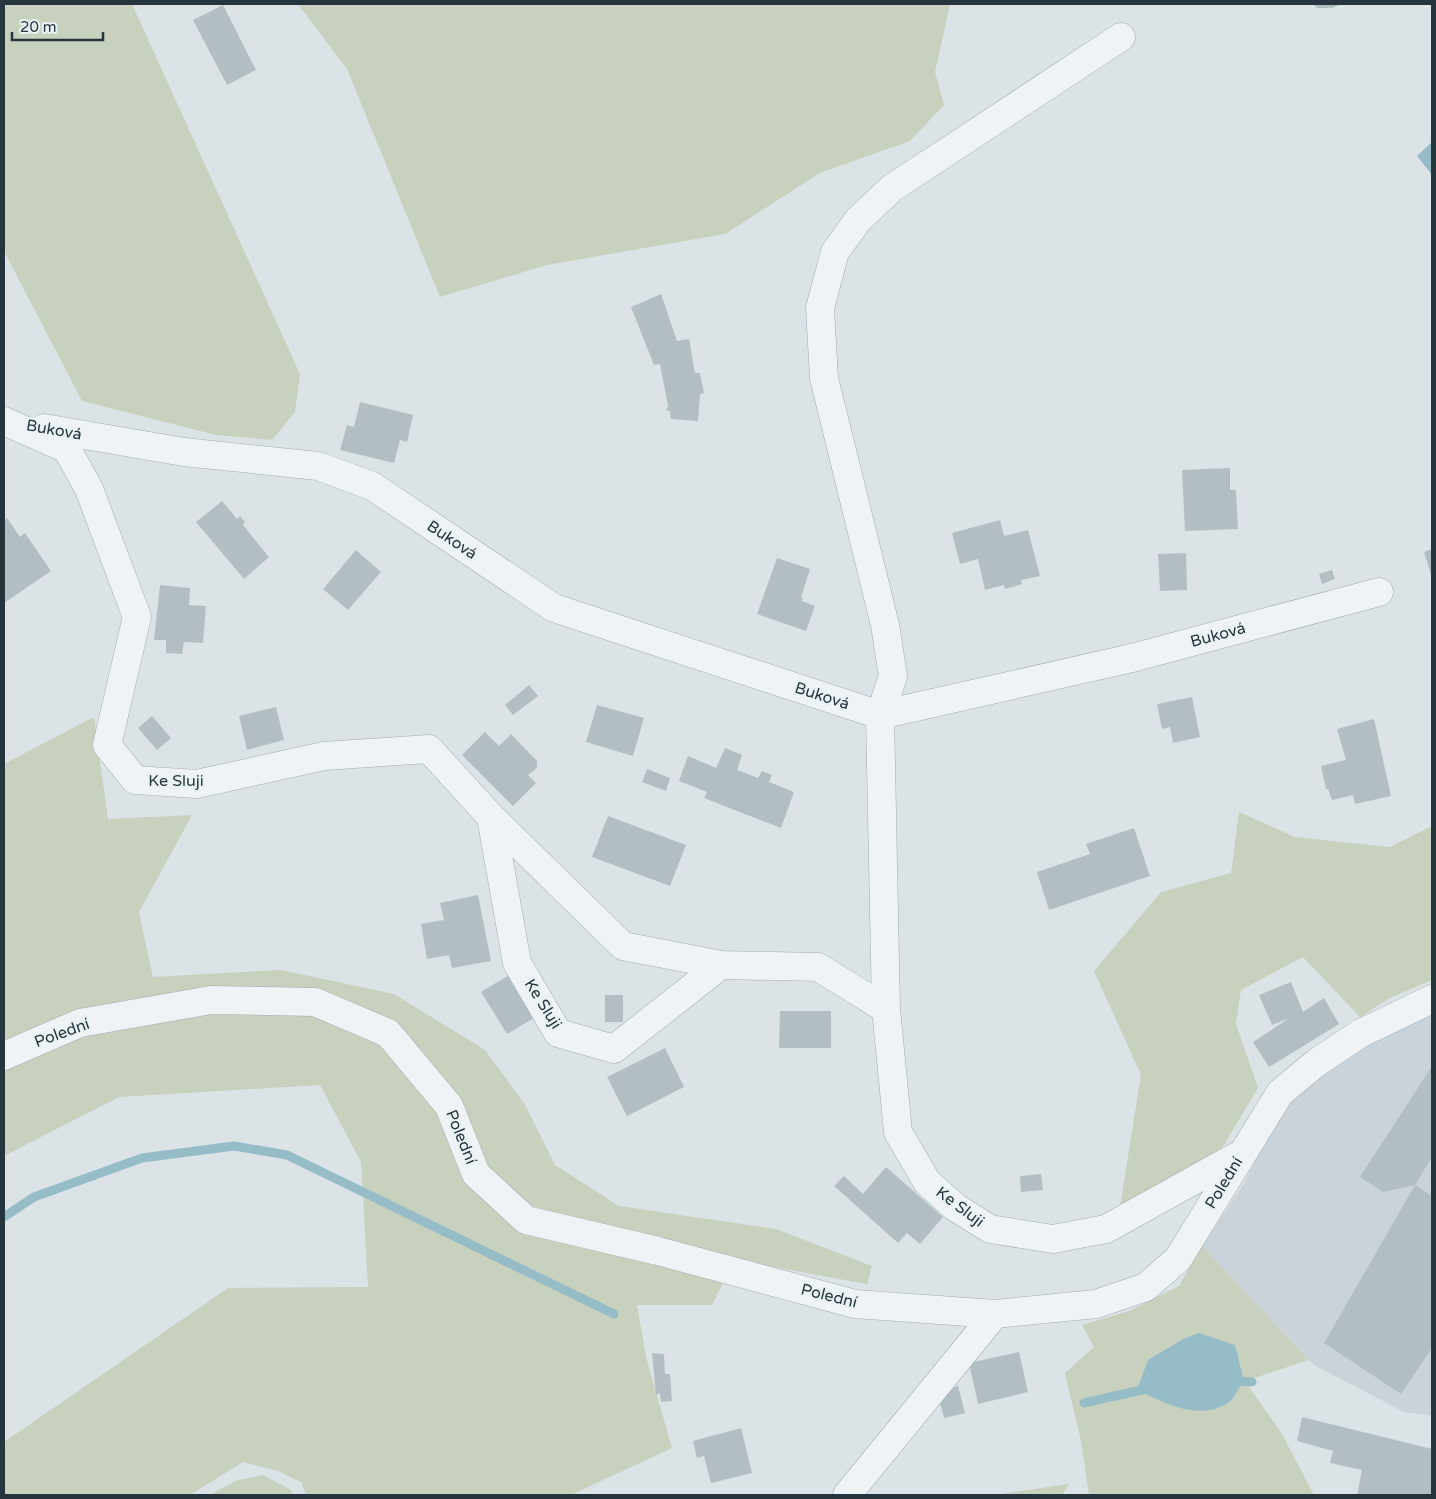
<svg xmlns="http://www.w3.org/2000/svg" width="1436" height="1499" font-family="'Varela Round',sans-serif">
<rect width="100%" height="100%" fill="#dce3e7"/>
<path fill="#cad3d9" d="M1432,1011V1416L1404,1412L1314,1365L1202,1246L1243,1185L1282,1110L1320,1072L1402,1024Z"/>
<path fill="#c7d1bd" d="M4,4H132L300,374L295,412L272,440L216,435L82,401L4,251Z
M298,4H950L935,72L944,105L910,141L820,173L725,234L547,265L440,297L347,69Z
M94,717L108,819L192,815L139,912L153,977L281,970L394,994L485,1050L524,1103L555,1165L619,1206L776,1229L872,1266L867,1284L734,1260L712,1305H637L646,1357L672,1448L571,1495H306L301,1482L278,1471L243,1462L190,1495H4V1442L228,1288L368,1287L361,1162L320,1085L119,1097L4,1156V764Z
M1239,812L1295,837L1390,847L1432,826V980L1390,998L1360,1017L1303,957L1241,990L1236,1024L1258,1088L1222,1148L1120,1207L1141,1075L1094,971L1161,892L1231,873Z
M1202,1246L1309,1360L1245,1381L1282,1434L1314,1495H1089L1081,1441L1065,1373L1094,1347L1082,1325L1129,1311L1179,1286Z
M263,1475L291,1490L293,1495H210L235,1481Z
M1069,1484L1062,1495H994Z"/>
<path fill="#96bcc8" d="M1432,142V175L1417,156Z
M1199,1333L1235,1345L1244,1381C1239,1387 1234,1399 1228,1403C1200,1421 1165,1404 1140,1391L1138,1387L1148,1360L1185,1338Z"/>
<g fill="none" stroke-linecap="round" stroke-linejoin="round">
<path stroke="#96bcc8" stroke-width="9" d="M4,1217L34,1197L142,1158L234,1146L287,1155L614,1314
M1232,1381L1252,1382
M1084,1403L1150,1388"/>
</g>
<path fill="#b3bec3" d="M1313,4H1342L1332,8H1317Z
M223,5L256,70L227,85L193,20Z
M661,294L677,341L689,339L695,373H700L704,393L700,394L698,421L671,419L670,411L666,410L668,406L660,364L654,365L631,307Z
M360,402L413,415L407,442L400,440L394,463L340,450L347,425L354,427Z
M1230,468V490H1236L1238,529L1185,531L1182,470Z
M222,501L237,519L240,516L245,522L243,525L269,557L244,579L196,522Z
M7,518L20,537L25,533L51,571L4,603V521Z
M1000,520L1004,536L1028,530L1040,576L1021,580L1022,584L1005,589L1004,585L985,590L978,559L960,564L952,533Z
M1432,549V578L1424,552Z
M356,550L381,572L348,610L323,589Z
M1186,553L1187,590L1160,591L1158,554Z
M777,558L810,569L801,597L803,598L802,601L815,606L806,631L757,614Z
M1332,570L1335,579L1322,584L1319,574Z
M160,585L190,588L189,605L206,606L203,643L184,642L182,654L166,653V640H154Z
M529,685L538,696L513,715L505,705Z
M1192,697L1200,737L1173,743L1170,727L1162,729L1157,704Z
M597,705L644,718L633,756L586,742Z
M276,707L284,740L247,750L239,716Z
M152,716L171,738L157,750L138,728Z
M1374,719L1391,796L1355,804L1353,795L1332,800L1328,789H1326L1321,766L1346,760L1337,729Z
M485,732L499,746L511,734L537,761V768L528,775L536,783L513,806L462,755Z
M725,748L742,755L737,770L758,778L762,771L772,775L769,782L794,792L781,828L704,798L707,792L679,781L688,756L716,768Z
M647,769L670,778L666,791L642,782Z
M608,816L686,845L670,886L592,857Z
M1134,828L1150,876L1049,910L1037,872L1090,854L1086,844Z
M478,895L491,961L452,968L449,955L427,959L421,924L444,920L440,903Z
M509,975L534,1018L507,1034L481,992Z
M1291,982L1303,1012L1324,998L1339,1024L1269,1067L1253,1042L1288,1019L1272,1025L1259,995Z
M605,995H623V1022H605Z
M780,1011H831V1048H779Z
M665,1048L684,1087L627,1116L607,1077Z
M1432,1066V1157L1415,1185L1432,1196V1348L1401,1394L1324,1343L1415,1185L1383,1192L1360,1177Z
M886,1167L943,1217L920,1244L907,1233L898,1243L834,1186L844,1176L863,1194Z
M1041,1174L1043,1190L1021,1192L1020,1176Z
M1019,1352L1028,1392L978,1404L969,1363Z
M652,1353L664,1354L665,1374H670L672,1401L661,1402L660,1393L656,1395Z
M958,1386L965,1413L944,1418L937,1392Z
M1302,1417L1432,1449V1495H1357L1362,1470L1330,1463L1333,1451L1297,1441Z
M741,1428L752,1473L711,1483L704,1456L697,1458L693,1441Z"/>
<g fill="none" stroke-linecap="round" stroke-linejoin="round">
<defs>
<path id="minor" d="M4,421L67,449L89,489L137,617L107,745L135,780L197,784L324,756L429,749L491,817L517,963L558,1033L614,1049L721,965L818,967L886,1009L898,1132L927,1182L955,1207L990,1229L1053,1239L1106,1229L1241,1154
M44,428L184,452L318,466L372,486L554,608L880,715L1132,658L1379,592
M491,817L623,946L721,965
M886,1009L880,715L893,676L885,625L824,378L820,308L835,252L858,220L892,188L1121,37
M4,1056L80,1023L211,1000L315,1002L388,1033L449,1106L476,1174L526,1220L658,1251L855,1304L995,1314L1096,1304L1146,1287L1178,1259L1280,1093L1316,1063L1361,1033L1432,999
M847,1495L995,1314"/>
</defs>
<use href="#minor" stroke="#a2abb1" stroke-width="29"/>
<use href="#minor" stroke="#eff3f5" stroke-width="28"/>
</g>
<g text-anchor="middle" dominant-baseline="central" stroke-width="5" stroke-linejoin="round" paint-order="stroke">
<g font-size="16" fill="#26353d" stroke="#ebf2f4">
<text transform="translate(54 430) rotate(10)">Buková</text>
<text transform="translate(452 540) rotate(34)">Buková</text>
<text transform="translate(1218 635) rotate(-15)">Buková</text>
<text transform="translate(822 696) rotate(18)">Buková</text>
<text x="176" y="781">Ke Sluji</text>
<text transform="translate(543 1004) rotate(58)">Ke Sluji</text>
<text transform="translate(62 1033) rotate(-20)">Polední</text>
<text transform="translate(461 1137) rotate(68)">Polední</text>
<text transform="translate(1224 1183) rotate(-59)">Polední</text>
<text transform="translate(960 1207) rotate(37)">Ke Sluji</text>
<text transform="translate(829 1296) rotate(14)">Polední</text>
</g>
</g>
<rect width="1436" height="1499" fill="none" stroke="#26353d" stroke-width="10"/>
<path d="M12 32v8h91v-8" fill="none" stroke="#26353d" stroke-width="2.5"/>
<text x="20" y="32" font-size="15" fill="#26353d" stroke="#ebf2f4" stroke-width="4" paint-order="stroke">20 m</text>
</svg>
